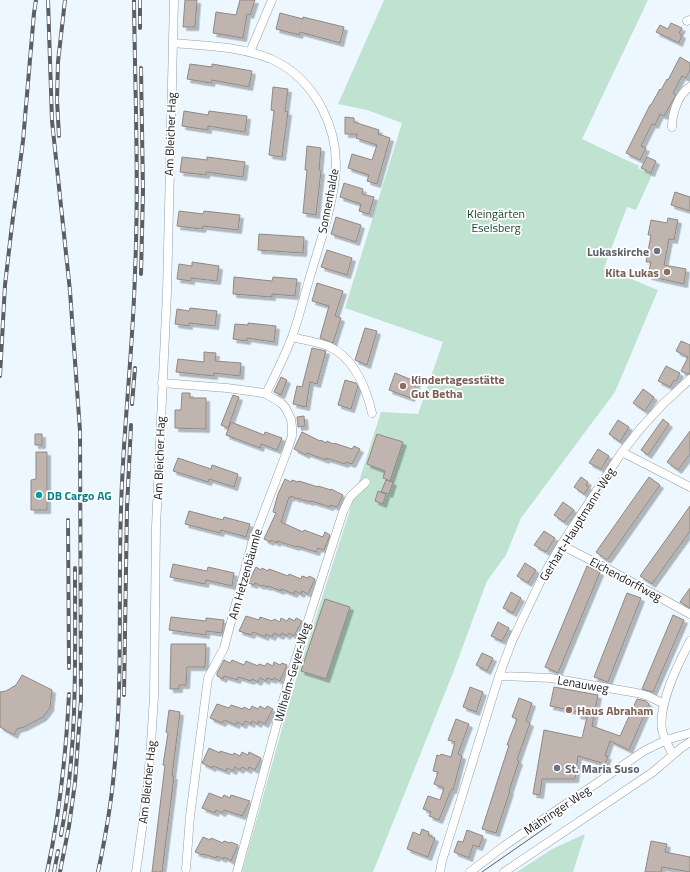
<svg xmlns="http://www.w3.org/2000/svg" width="690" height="872" font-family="'Titillium Web',sans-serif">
<defs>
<filter id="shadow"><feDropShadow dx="3.5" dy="3.5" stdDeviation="0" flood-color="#0004"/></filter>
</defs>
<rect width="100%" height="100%" fill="#edf7ff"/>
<path fill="#c0e2d0" d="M384,0H648L582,139L639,166L638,168L652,175L636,210L627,207L604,268L658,290L615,392L521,518L506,555L487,581L453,673L373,872H242L293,689L381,412L418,414L443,342L345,308L402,123L367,110L338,104Z
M585,834L573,872H517L552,849Z"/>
<path fill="#bfb4ae" stroke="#928882" filter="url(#shadow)" d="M185,0H197L195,27H183Z
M240,0H255L250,15L247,14L243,38L213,33L216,12L236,15Z
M280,13L303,19V17L344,27L340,43L300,32L299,35L276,29Z
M671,23L682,28L679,33L682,35L679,43L656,32L660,25L668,29Z
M680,57L690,63V70L686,78L682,76L673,93L676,95L664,116L660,114L655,125L652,124L641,146L646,148L640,160L626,153L650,105H651L660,89L661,90L667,79L668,80Z
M190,64L212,67V64L252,71L249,87L212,80L211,83L187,79Z
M273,87L288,89L285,111L288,112L282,157L269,155L274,111L271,110Z
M184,111L208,115L209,111L247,116L245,132L208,126V130L182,126Z
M345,117L354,118V122L379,130L378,134L390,138L377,184L367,181L369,175L348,168L352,154L372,160L377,145L356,138L357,134H345Z
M307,146L321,148L319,170L321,171L316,215L303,213L307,170H305Z
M182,157L207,160V157L245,162L243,177L206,172V175L180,172Z
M647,157L656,161L651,173L641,168Z
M344,183L363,189L362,194L374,197L369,214L359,211L361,204L340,197Z
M675,192L690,197V211L671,205Z
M179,211L203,214L204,211L240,215L238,230L203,226L202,229L177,226Z
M336,217L361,225L356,242L331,234Z
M668,218L678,220L674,240L669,239L664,265L686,269L684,284L648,276L651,262H646L651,235H648L651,220L667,223Z
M259,234L304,237L303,253L258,250Z
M327,250L352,258L347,275L321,267Z
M192,262L219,266L217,281L191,278V281L177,279L179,264L192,266Z
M234,277L272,281L273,277L297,279L295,296L272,294V297L233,294Z
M317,283L343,291L335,316L341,318L333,343L320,338L329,306L312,301Z
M190,308L217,311L215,326L189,323V326L175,324L177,309L189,311Z
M248,323L276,326L274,342L247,338V341L233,339L235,324L248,325Z
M365,328L377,331L367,365L355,360Z
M681,341L690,345V374H687L681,371L688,357L676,351Z
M312,348L326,351L317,384L310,382L306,407L293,404L297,386L302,387Z
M204,352L216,353L215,361L241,363L240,376L214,373V376L176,372L178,359L204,362Z
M666,366L680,373L676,381L674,380L670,387L658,381Z
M395,373L417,382L411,398L389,390Z
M281,377L287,380L281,395L274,392Z
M345,380L356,383L358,386L351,409L338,405Z
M643,389L654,397L645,411L633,403Z
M182,393H190V398H206V429L175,428V410H181Z
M233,395L239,397L228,428L221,425Z
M304,416L305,426L298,427L297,417Z
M663,419L669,424L648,455L641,450Z
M618,420L629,427L620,442L609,434Z
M231,422L264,435L265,432L282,438L277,450L261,444L260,448L226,435Z
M690,431V454L678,470L667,462Z
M302,432L320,441L321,440L326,443L327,441L333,444L334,443L352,449L354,446L360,449L352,464L346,462L345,464L326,458V460L307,453L306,455L294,449Z
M35,434H42V445H35Z
M377,434L403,442L390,481L383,478L385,471L367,464Z
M598,449L609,456L601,469L589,463Z
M36,452H47V510H31V480L36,479Z
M178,458L211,469L212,465L238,474L234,487L209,479L208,482L173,471Z
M581,477L588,482L586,485L589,487L584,494L574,487Z
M649,477L660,485L608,559H605L596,552Z
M285,479L291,482L292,480L298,482L299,481L318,487V486L331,490V489L343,495L337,507L331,505L330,507L311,501L310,502L304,500V501L298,498L297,499L291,496V498L289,497L281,522L303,532L304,530L323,537L325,532L330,535L324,550L318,548L316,552L297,546L296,547L277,541V543L271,540L270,542L264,539L276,513L273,512L278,494Z
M386,480L393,482L389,494L381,492Z
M378,491L386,494L383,504L375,501Z
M563,502L574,510L564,522L554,515Z
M690,506V531L652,584L640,576Z
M189,511L223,520L224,517L250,524L246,537L221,530L220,533L185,524Z
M544,531L555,538L546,552L534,545Z
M525,563L536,570L528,583L517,576Z
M173,564L207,571L208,567L234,573L232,586L206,580L205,584L170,577Z
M587,566L600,572L558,673L545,667Z
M256,567L261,570L262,568L268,571L269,569L288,576L289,574L301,579L302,576L308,578L309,576L315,579L308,594L302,591L301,594L295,591L294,594L281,589V591L268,586V587L262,585L261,586L255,583L254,585L248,583Z
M690,588V608L680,602Z
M511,592L521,598L513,613L503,608Z
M627,593L641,598L608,682L594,677Z
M325,599L350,607L326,679L301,671Z
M673,615L684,620L653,692L642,689Z
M246,616L259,620L260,617L272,621L274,619L280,622L281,618L287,621L289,618L295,621L296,618L302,621L294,636L289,633L287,636L282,633L280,636L274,633L272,637L266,634L265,637L253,632L251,635L239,631Z
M171,617L206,621V618L224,620L222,633L206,631V635L169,630Z
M498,622L509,628L502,641L491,636Z
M171,644H206L205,667H187L186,685H179V689H170Z
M482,653L493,658L487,671L476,665Z
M224,660L230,663L232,660L244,665L246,661L258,666L259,664L265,666L267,663L273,666L274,662L280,665L282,663L287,665L280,681L274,678L273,680L267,678L266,681L260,678L258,682L252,679L251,681L238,677L237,680L224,676L223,679L217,676V673Z
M22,675L52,690L50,708L43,717L24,727L17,729L14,735L0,727V692L6,691L16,685Z
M470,687L483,692L476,712L463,707Z
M554,687L598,695L592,726L620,736L637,699L646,701L649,704L629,750L610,741L605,756H608L605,764L578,756L575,779H542L540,795L533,794L544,730L582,738L587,717L577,715L578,712L550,706Z
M519,698L532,703L526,721L530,723L517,760L519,761L509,791H510L496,833L482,829L509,745H507L517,719L512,717Z
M217,704L229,708L231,705L243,709L244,707L250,710L252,706L258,709L260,706L265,709L267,706L273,709L265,724L259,721L258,724L252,721L251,724L245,721L243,725L237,722L236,725L224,720L222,723L210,718Z
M169,710L180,712L172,776H174L162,872H152L165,765H163L168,733L166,732Z
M456,719L469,724L458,754L462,756L453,790H451L439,820L429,816L431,812L423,809L428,796L440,800L444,788L434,784L438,772L433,771L437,755L440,756L441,754L451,757L455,742L448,740Z
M209,748L220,753V751L233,755L234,753L240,756L242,752L248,755L249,752L261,758L255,770L249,767L248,770L242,767L240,770L235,767L233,771L227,768L226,771L213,766L212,768L202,763Z
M209,793L222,798L224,795L230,798L231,795L250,801L242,816L224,810L222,813L216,810L215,813L202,808Z
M422,829L429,832L428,835L435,838L428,857L407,849L413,832L420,835Z
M467,830L483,836L479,847L473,845L469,858L454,852L458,841L463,842Z
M203,837L210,840L211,838L223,843L224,841L230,843L231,842L238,845L231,861L224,857L223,859L217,856L216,858L203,854V855L195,852Z
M651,841L667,844L665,852L690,857V872L662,867L661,872H645Z"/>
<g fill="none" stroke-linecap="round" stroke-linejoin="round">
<defs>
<path id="minor" d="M687,21L690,20
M173,43C207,46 239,46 271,59C316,79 341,131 335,179C331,210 321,240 312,270C305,292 300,315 292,337C285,356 275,375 266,394
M250,52L272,0
M672,127C672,114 678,94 690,87
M292,337C303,340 317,342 328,346C355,358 366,387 372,413
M162,383L227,388L257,392L266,394L281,403L285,407L291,419L292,427V436L286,454L252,543L224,648L208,678L190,816L186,869
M622,452L690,487
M561,545L608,569L690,614
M499,676L551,678L637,693L648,696L664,704
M673,755C669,747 664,739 662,730C658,704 678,664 690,641
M136,872L147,793L151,744L154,696L156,527L167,292L174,0
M237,872L287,686L343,512L350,497L366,482
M440,872L442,861L499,676L512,641L543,576L561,545L622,452L641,428L663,404L690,379
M470,872L504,846L644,751L666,740L690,733
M504,872L653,772L681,748L690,742"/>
</defs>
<use href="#minor" stroke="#959ea6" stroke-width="9"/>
<use href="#minor" stroke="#fff" stroke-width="8"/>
<path stroke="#5a5f63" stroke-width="1" d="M482,872L551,824"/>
<defs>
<path id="rail" d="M48,0L52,121L70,291L80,431L81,700L75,783L69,826L60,872
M140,0V28
M141,68L143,191L141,274
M59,136L57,100L58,62L65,0
M0,376L5,285L12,225L23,141L34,13L36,0
M132,404L135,368
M68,520L69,668
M124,695L127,508L131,425
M61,835C78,747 75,657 75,568
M47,872C60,813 66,754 69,694
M54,872L58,851
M98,872C105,839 111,806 114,772C123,685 118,597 121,509C123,430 133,351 135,272C139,181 135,91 134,0"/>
</defs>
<use href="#rail" stroke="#5a5f63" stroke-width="4"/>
<use href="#rail" stroke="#fff" stroke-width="2.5" stroke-dasharray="8" stroke-linecap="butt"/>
</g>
<g fill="#6b7280" stroke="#fff" stroke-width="1.5">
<circle cx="657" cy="251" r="4"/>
<circle cx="557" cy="768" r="4"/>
</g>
<g fill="#8d6e63" stroke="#fff" stroke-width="1.5">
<circle cx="667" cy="272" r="4"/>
<circle cx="403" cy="386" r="4"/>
<circle cx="569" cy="710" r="4"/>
</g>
<circle fill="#0f9aa8" stroke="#fff" stroke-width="1.5" cx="39" cy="495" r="4"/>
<g text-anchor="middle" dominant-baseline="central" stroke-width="3.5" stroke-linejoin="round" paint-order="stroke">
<g font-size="12" fill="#16191c" stroke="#fff">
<text transform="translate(170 134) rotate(-88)">Am Bleicher Hag</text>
<text transform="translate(328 201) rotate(-79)">Sonnenhalde</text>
<text transform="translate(159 458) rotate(-88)">Am Bleicher Hag</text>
<text transform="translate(577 524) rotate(-58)">Gerhart-Hauptmann-Weg</text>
<text transform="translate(245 574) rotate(-74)">Am Hetzenbäumle</text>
<text transform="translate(626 579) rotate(28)">Eichendorffweg</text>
<text transform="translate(292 672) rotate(-74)">Wilhelm-Geyer-Weg</text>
<text transform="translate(583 684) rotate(10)">Lenauweg</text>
<text transform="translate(147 782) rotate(-84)">Am Bleicher Hag</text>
<text transform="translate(557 810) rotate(-34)">Mähringer Weg</text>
</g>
<g font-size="12" fill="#113e2b" stroke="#fff">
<text x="496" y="213">Kleingärten<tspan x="496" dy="14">Eselsberg</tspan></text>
</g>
<g font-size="12" font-weight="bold" fill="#5b616d" stroke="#fff" text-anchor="end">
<text x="649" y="251">Lukaskirche</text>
<text x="565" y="768" text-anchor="start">St. Maria Suso</text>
</g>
<g font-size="12" font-weight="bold" fill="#785e54" stroke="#fff" text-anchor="start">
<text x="659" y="272" text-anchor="end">Kita Lukas</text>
<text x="411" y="379">Kindertagesstätte<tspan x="411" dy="14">Gut Betha</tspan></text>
<text x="577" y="710">Haus Abraham</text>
</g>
<g font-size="12" font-weight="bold" fill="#0d838f" stroke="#fff" text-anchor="start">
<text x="47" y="495">DB Cargo AG</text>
</g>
</g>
</svg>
